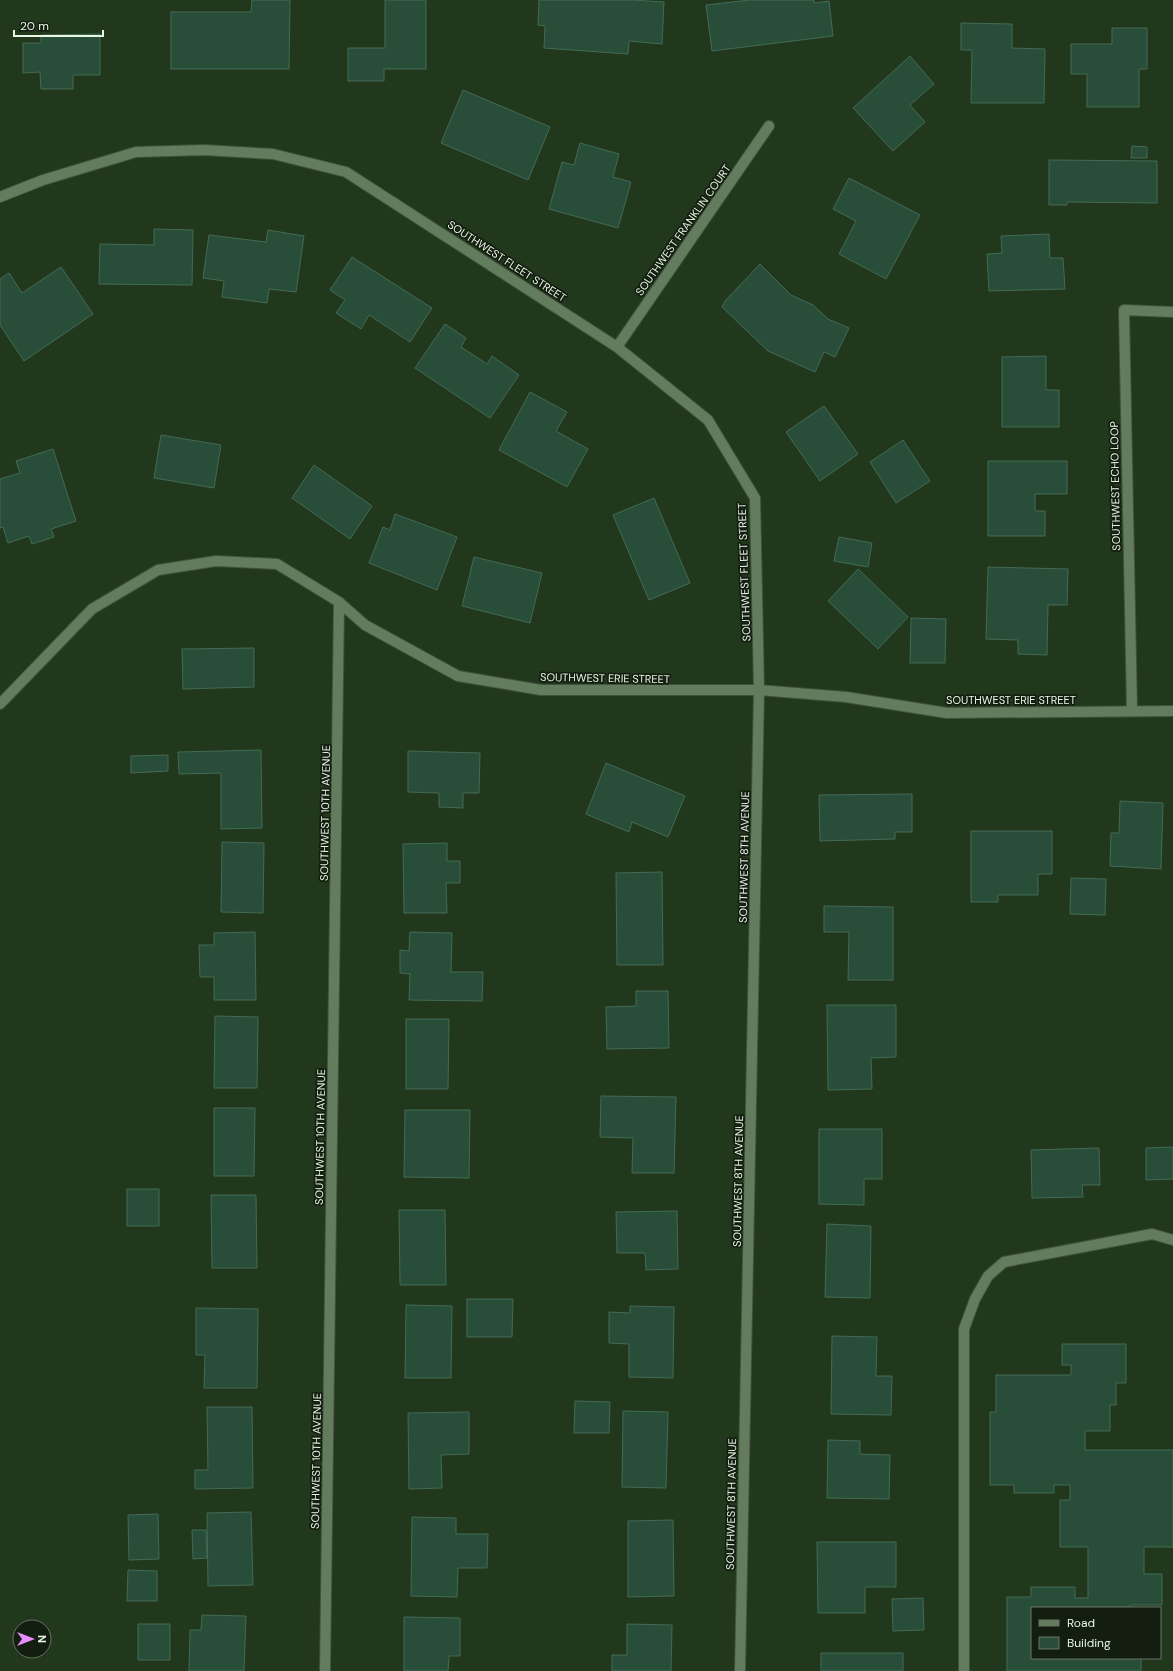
<svg xmlns="http://www.w3.org/2000/svg" width="1173" height="1671" font-family="'DM Sans',sans-serif">
<rect width="100%" height="100%" fill="#22381d"/>
<path fill="#284e3a" stroke="#446a55" d="M252,0H290L289,69H171V12H251Z
M385,0H426V69H384V81H348V48H385Z
M539,0H632L664,2L662,44L629,41L628,54L544,48L545,26L538,25Z
M750,0H814V3L829,1L833,36L712,51L706,5Z
M961,23L1012,24V48L1045,49L1044,103H971L972,50H961Z
M1112,28H1147V69H1139V107H1087V74H1071V44H1112Z
M100,34V75H73V89H41L40,72L23,73V43H41V35Z
M910,56L934,84L910,105L925,122L893,151L853,108Z
M463,90L550,127L528,180L441,143Z
M580,143L619,154L613,177L631,182L618,228L549,209L562,162L574,165Z
M1132,146L1147,147V158H1131Z
M1049,160L1157,161V203L1067,202V205H1049Z
M849,178L920,215L886,279L839,254L856,221L833,209Z
M154,229L193,230L192,285L99,284L100,244L154,245Z
M268,230L304,236L296,292L269,289L267,303L222,297L224,281L203,278L209,235L266,242Z
M1049,234L1050,258H1063L1065,289L989,291L987,254L1002,253L1001,236Z
M352,257L432,308L410,342L369,315L361,329L336,313L345,300L330,290Z
M760,264L791,295L813,305L828,319L849,328L835,357L824,352L815,372L768,351L722,307L725,301Z
M61,267L93,314L24,361L0,325V279L9,273L22,293Z
M445,324L466,338L461,347L487,364L492,356L519,375L490,418L415,368Z
M1046,356V390H1059V427H1002V357Z
M530,392L567,412L556,431L588,449L567,487L499,450Z
M824,406L858,454L820,481L786,432Z
M161,435L221,445L214,488L154,478Z
M903,440L930,481L896,503L870,462Z
M53,449L76,521L51,529L54,537L32,544L29,536L8,543L3,527L0,528V479L20,473L16,461Z
M988,461H1067V494H1035V511H1045V536H988Z
M314,465L372,506L350,539L292,498Z
M654,498L690,583L649,600L613,515Z
M395,514L457,537L437,590L369,563L383,527L390,530Z
M839,537L872,543L868,567L834,561Z
M474,557L542,573L530,623L462,606Z
M988,567L1068,569L1067,605H1048L1047,655L1018,654V640L986,639Z
M858,569L908,617L878,649L828,601Z
M911,618L946,619L945,663H910Z
M254,648V687L183,689L182,649Z
M261,750L262,828L221,829V773L179,774L178,752Z
M408,751L480,753L479,793H463V808L439,807V793L408,792Z
M168,755V771L131,773V756Z
M606,763L685,796L668,837L632,822L629,832L586,814Z
M912,794V832H895V839L820,841L819,795Z
M1120,801L1163,803L1161,869L1110,866L1111,833H1119Z
M971,831H1052V874H1038V895H998V902H971Z
M222,842L264,843L263,913L221,912Z
M447,843V861H460V883H446L447,913H404L403,844Z
M662,872L663,965H617L616,873Z
M1071,878L1106,879L1105,915L1070,914Z
M824,906L893,907V980H848L849,932H824Z
M255,932L256,1000H214V977H200L199,945H214V933Z
M410,932L452,933L451,972H483L482,1001L409,1000L410,974L400,973V950L409,951Z
M636,991H668L669,1048L607,1049L606,1007L636,1006Z
M827,1005H896V1057L871,1058L872,1089L828,1090Z
M215,1016L258,1017L257,1088H214Z
M406,1019H449L448,1089H406Z
M601,1096L676,1097L674,1173H632L633,1138L600,1137Z
M214,1108H255L254,1176H214Z
M405,1110H470L469,1178L404,1177Z
M819,1129H882V1179H864V1205L819,1204Z
M1173,1147V1179L1146,1180V1148Z
M1099,1148L1100,1185H1082L1083,1197L1032,1198L1031,1150Z
M127,1189H159V1226H127Z
M211,1195H256L257,1268H212Z
M399,1210H445L446,1285H400Z
M677,1211L678,1269L646,1270L645,1253H617L616,1212Z
M827,1224L871,1226L870,1298L825,1297Z
M467,1299H513L512,1337H467Z
M406,1305L452,1306L451,1378H405Z
M630,1306L674,1307L673,1378L629,1377V1344L609,1343V1312L630,1313Z
M196,1308L258,1309L257,1388H204L205,1355H196Z
M832,1336L877,1337L876,1376H892L891,1415L831,1414Z
M1062,1344H1126V1383H1116V1405H1110V1431H1085V1450H1173V1547H1144V1574H1162V1605H1130V1608H1032V1658H1141V1671H1007V1597H1031V1587H1075V1598H1088V1547H1060V1500H1070V1485H1054V1493H1014V1485H990V1412H996V1375H1071V1365H1062Z
M575,1401L610,1402L609,1433H574Z
M207,1407H252L253,1488L195,1489V1470H208Z
M623,1411L668,1412L666,1488L622,1487Z
M469,1412V1454L441,1455L442,1488L409,1489L408,1413Z
M828,1440L860,1441V1454L890,1455L889,1499L827,1498Z
M251,1512L253,1585L208,1586L207,1513Z
M158,1514L159,1559L129,1560L128,1515Z
M412,1517L456,1518V1534H488L487,1568H458L457,1597L411,1596Z
M673,1520L674,1596L628,1597V1521Z
M192,1530H206L207,1558L193,1559Z
M817,1542H896V1587H865V1613H818Z
M128,1570L157,1571V1601H127Z
M923,1598L924,1630L893,1631L892,1599Z
M202,1615L246,1616L244,1671H189L190,1630H201Z
M404,1617L460,1618V1656H449L448,1671H404Z
M138,1624H170V1660H138Z
M627,1624L672,1625L671,1671H612V1655H627Z
M821,1653H903V1671H821Z"/>
<g fill="none" stroke-linecap="round" stroke-linejoin="round">
<defs>
<path id="lane" d="M964,1671V1329L975,1299L988,1276L1004,1262L1152,1234L1173,1240"/>
<path id="street" d="M0,197L43,180L136,152L204,150L273,154L346,172L617,347L708,420L755,498L759,690L740,1671
M617,347L769,126
M0,704L92,609L158,570L216,561L277,564L339,602L365,625L458,676L541,690H759L846,697L947,713L1173,711
M1132,711L1124,310L1173,312
M325,1671L339,602"/>
</defs>
<use href="#lane" stroke="#40533c" stroke-width="12"/>
<use href="#street" stroke="#40533c" stroke-width="12"/>
<use href="#lane" stroke="#647c5e" stroke-width="10"/>
<use href="#street" stroke="#647c5e" stroke-width="10"/>
</g>
<g text-anchor="middle" dominant-baseline="central" stroke-width="3.5" stroke-linejoin="round" paint-order="stroke">
<g font-size="11" fill="#e9f7e6" stroke="#131d10">
<text transform="translate(683 230) rotate(-55)">SOUTHWEST FRANKLIN COURT</text>
<text transform="translate(507 261) rotate(33)">SOUTHWEST FLEET STREET</text>
<text transform="translate(1115 486) rotate(-91)">SOUTHWEST ECHO LOOP</text>
<text transform="translate(744 572) rotate(-92)">SOUTHWEST FLEET STREET</text>
<text transform="translate(605 678) rotate(1)">SOUTHWEST ERIE STREET</text>
<text x="1011" y="700">SOUTHWEST ERIE STREET</text>
<text transform="translate(325 813) rotate(-89)">SOUTHWEST 10TH AVENUE</text>
<text transform="translate(744 857) rotate(-89)">SOUTHWEST 8TH AVENUE</text>
<text transform="translate(320 1137) rotate(-89)">SOUTHWEST 10TH AVENUE</text>
<text transform="translate(738 1181) rotate(-89)">SOUTHWEST 8TH AVENUE</text>
<text transform="translate(316 1461) rotate(-89)">SOUTHWEST 10TH AVENUE</text>
<text transform="translate(731 1504) rotate(-89)">SOUTHWEST 8TH AVENUE</text>
</g>
</g>
<rect x="1031" y="1607" width="130" height="52" fill="#131d10" stroke="#697466"/>
<rect x="1039" y="1620" width="20" height="6" fill="#647c5e" stroke="#697466"/>
<text x="1067" y="1627" font-size="12" fill="#e9f7e6">Road</text>
<rect x="1039" y="1637" width="20" height="12" fill="#284e3a" stroke="#697466"/>
<text x="1067" y="1647" font-size="12" fill="#e9f7e6">Building</text>
<g transform="translate(32 1639) rotate(90)"><circle r="19" fill="#131d10" stroke="#697466"/>
<path d="M0-3L7 15L0 10L-7 15Z" fill="#e98dfe"/>
<text y="-6" font-size="11" font-weight="bold" text-anchor="middle" fill="#e9f7e6">N</text>
</g>
<path d="M14 30v6h89v-6" fill="none" stroke="#e9f7e6" stroke-width="2"/>
<text x="20" y="30" font-size="12" fill="#e9f7e6" stroke="#131d10" stroke-width="3" paint-order="stroke">20 m</text>
</svg>
